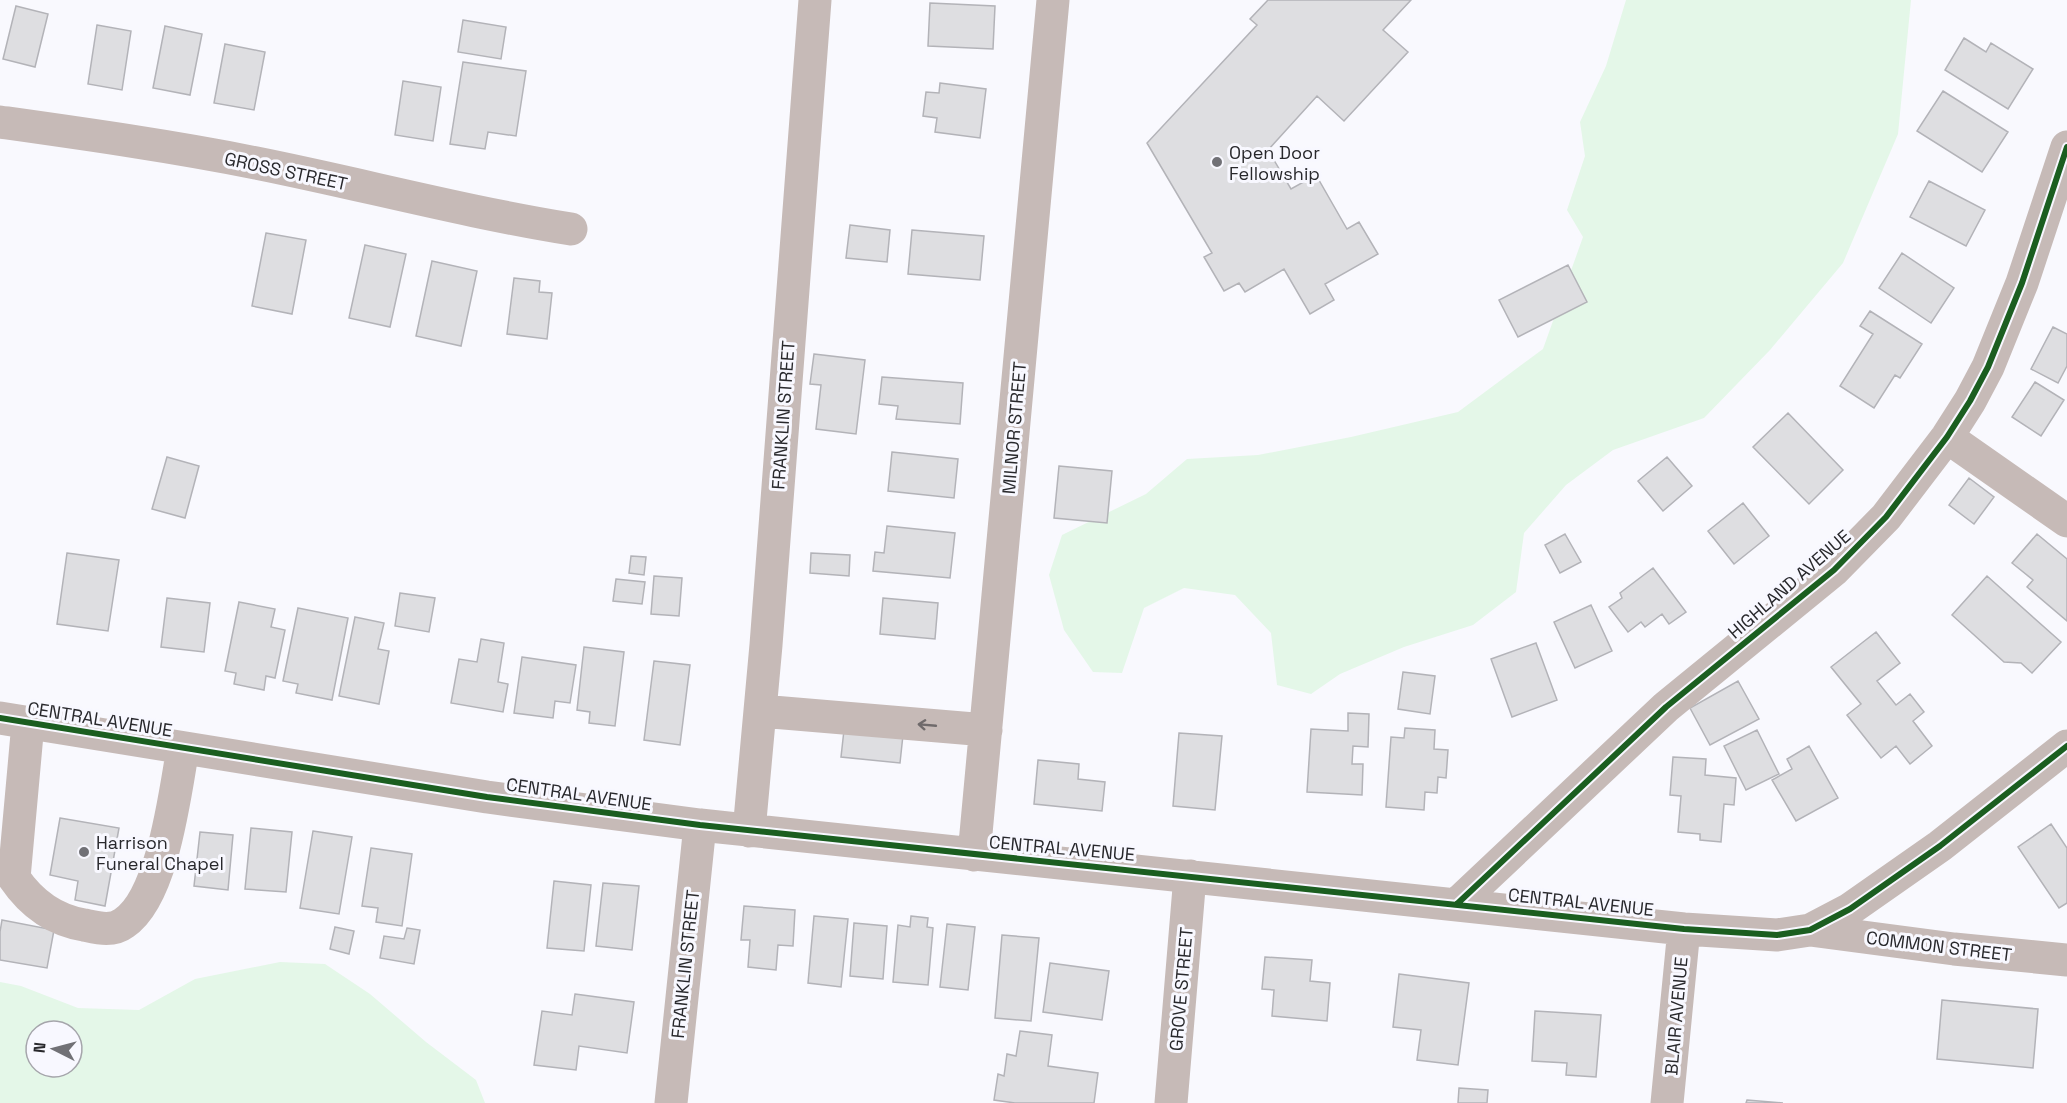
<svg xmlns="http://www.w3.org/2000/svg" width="2067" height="1103" font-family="'Space Grotesk',sans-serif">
<rect width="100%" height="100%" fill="#f9f9fe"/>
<path fill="#e4f7e8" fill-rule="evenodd" d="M1626,0H1911L1898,134L1843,263L1770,350L1704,418L1613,450L1566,485L1524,533L1516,592L1473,625L1404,647L1340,674L1311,694L1277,685L1271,633L1235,595L1184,588L1144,608L1122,673L1093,672L1064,630L1049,575L1062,535L1146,494L1187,459L1258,455L1351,437L1458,412L1543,349L1583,237L1567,210L1585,156L1580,122L1606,66Z
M280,962L325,964L370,994L426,1042L476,1080L485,1103H0V982L21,986L78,1008L139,1010L195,979ZM36,1031H72V1067H36Z"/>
<path fill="#dedee1" stroke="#b3b3b8" stroke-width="1.5" d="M1268,0H1411L1383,30L1408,52L1344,121L1317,96L1268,150L1291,189L1316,175L1347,229L1359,222L1378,254L1325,284L1334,300L1310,314L1284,269L1245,292L1239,283L1224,291L1204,257L1212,253L1147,143L1257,25L1250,19Z
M930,3L995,6L993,49L928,46Z
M16,6L48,14L35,67L3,59Z
M463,20L506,27L501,59L458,52Z
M97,25L131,31L122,90L88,84Z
M165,26L202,34L190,95L153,88Z
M1964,38L1986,52L1991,43L2033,69L2008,109L1945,70Z
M225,44L265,52L254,110L214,103Z
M463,62L526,71L516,136L488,132L485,149L450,144Z
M403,81L441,87L433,141L395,135Z
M940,83L986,89L980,138L935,132L937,118L923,116L926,92L939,93Z
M1943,91L2008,132L1982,172L1917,131Z
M1929,181L1985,210L1966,246L1910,217Z
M850,225L890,230L887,262L846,258Z
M912,230L984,236L980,280L908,274Z
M266,233L306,240L292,314L252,306Z
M365,245L406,254L390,327L349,318Z
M1902,253L1954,288L1931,323L1879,288Z
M432,261L477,271L461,346L416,336Z
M1568,265L1587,302L1518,337L1499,300Z
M514,278L540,281L539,292L552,293L547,339L507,334Z
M1870,311L1922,344L1900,378L1895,375L1874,408L1840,386L1873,334L1860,326Z
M2053,327L2067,334V366L2058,383L2031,369Z
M814,354L865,360L856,434L816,429L821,385L810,384Z
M882,377L963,383L960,424L896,419L898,406L879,404Z
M2035,382L2064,400L2041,436L2012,417Z
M1788,413L1843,470L1809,504L1753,447Z
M892,452L958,459L954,498L888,491Z
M167,457L199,466L185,518L152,509Z
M1667,457L1692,486L1663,511L1638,481Z
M1059,466L1112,471L1107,523L1054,518Z
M1969,478L1994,497L1974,524L1949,505Z
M1743,503L1769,536L1734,564L1708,531Z
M887,526L955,533L950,578L873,571L875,552L884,553Z
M1565,534L1581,562L1560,573L1545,545Z
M2037,534L2067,559V621L2027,587L2033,580L2012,563Z
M67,553L119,560L108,631L57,624Z
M811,553L850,555L849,576L810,573Z
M631,556L646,557L644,575L629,573Z
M1653,568L1686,612L1669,624L1662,614L1645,627L1641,622L1628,632L1609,607L1622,598L1620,593Z
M654,576L682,578L679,616L651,614Z
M1987,576L2061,642L2032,673L2021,663L2004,662L1952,615Z
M616,579L645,582L642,604L613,601Z
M400,593L435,598L429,632L395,626Z
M167,598L210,603L204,652L161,647Z
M883,598L938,603L935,639L880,634Z
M239,602L275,609L271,627L285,630L275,678L266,676L264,690L234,684L236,673L225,671Z
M1591,605L1612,651L1575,668L1554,622Z
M298,608L348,618L332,700L296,693L298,684L283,681Z
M355,617L384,623L378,649L389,651L379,704L339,696Z
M1876,632L1900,663L1877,681L1896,705L1910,694L1924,712L1913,721L1932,746L1910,764L1896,746L1881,758L1847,715L1861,704L1831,667Z
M481,639L504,643L498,682L508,684L503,712L451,703L459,659L477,662Z
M1536,643L1557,700L1512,717L1491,659Z
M584,647L624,652L615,726L589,723L590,712L577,710Z
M522,657L576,665L570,703L555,701L553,718L514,713Z
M654,661L690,665L680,745L644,740Z
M1403,672L1435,676L1430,714L1398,709Z
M1738,681L1759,719L1710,745L1690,708Z
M1348,713L1369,714L1368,747L1353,746L1352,764H1363L1362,795L1307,792L1311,729L1348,731Z
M1405,728L1435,730L1434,749L1448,750L1446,778L1438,777L1437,793L1425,792L1424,810L1386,807L1391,737L1404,738Z
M844,730L903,735L900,763L841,757Z
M1757,730L1779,774L1746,790L1724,746Z
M1179,733L1222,736L1215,810L1173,806Z
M1809,746L1838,798L1796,821L1772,780L1792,769L1787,759Z
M1673,757L1706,759L1705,775L1736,778L1734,805L1724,804L1721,842L1700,840V834L1678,832L1681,796L1670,795Z
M1038,760L1079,764L1078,779L1105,782L1102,811L1034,804Z
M60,818L119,828L105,906L75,900L78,881L50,875Z
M2051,824L2067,848V903L2059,908L2018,847Z
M251,828L292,832L286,892L245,889Z
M313,831L352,837L339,914L300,908Z
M200,832L233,835L228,890L194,886Z
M371,848L412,854L402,926L376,922L378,908L362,906Z
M554,881L591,885L584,951L547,948Z
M603,883L639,886L632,950L596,946Z
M744,906L795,910L793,946L778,945L776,970L748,967L750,940H741Z
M814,916L848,919L841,987L808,983Z
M911,916L928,918L927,927L933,928L928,985L893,982L898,925L910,927Z
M2,920L54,930L47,968L0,960V932Z
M854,923L887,926L883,979L850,976Z
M947,924L975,927L968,990L940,987Z
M335,927L354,931L349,954L330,949Z
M407,928L420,930L414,964L380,958L384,936L404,939Z
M1002,935L1039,938L1031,1021L995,1018Z
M1265,957L1312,960L1310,981L1330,983L1327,1021L1272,1016L1274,990L1262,989Z
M1050,963L1109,971L1102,1020L1043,1012Z
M1399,974L1469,983L1458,1065L1417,1060L1421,1030L1393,1027Z
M575,994L634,1002L627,1053L579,1046L576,1070L534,1065L542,1011L572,1015Z
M1942,1000L2038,1009L2033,1068L1937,1059Z
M1535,1011L1601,1015L1596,1077L1566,1075L1567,1063L1532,1061Z
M1020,1031L1052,1035L1048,1066L1098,1073L1094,1103H1015L994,1100L998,1074L1004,1076L1007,1054L1016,1056Z
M1459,1088L1488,1090L1487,1103H1458Z
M1747,1100L1783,1103H1746Z"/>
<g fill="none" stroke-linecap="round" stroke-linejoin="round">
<path stroke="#c6bab7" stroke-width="33" d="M0,122C85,134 171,146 256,163C361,184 465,212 571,229
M1947,437L2067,521
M760,711L986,730
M0,718L487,797L700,825L1684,929L1777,935L1810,930L1850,909L1940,846L2067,746
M28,723L14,878C31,903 54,920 84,925C98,928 112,932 124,923C163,897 175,793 183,748
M749,831L766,645L815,0
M974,855L1053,0
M1457,904L1666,707L1834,570L1886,517L1947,437L1970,401L1988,367L2022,283L2067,147
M1810,930L1954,949L2067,960
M671,1103L700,825
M1171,1103L1190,876
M1667,1103L1684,929"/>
<defs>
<path id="cycleway" d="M0,718L487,797L700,825L1684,929L1777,935L1810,930L1850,909L1940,846L2067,746
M1457,904L1666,707L1834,570L1886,517L1947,437L1970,401L1988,367L2022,283L2067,147"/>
</defs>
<use href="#cycleway" stroke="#f8f8ff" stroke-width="10"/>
<use href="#cycleway" stroke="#1b5e20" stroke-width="6"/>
</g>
<defs><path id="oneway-shaft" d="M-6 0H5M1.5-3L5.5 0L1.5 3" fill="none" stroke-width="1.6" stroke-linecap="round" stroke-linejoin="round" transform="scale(1.5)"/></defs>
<use stroke="#6f6a6b" href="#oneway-shaft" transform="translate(927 725) rotate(-175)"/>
<g fill="#717176" stroke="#f8f8ff" stroke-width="2">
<circle cx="1217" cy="162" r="6"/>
<circle cx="84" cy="852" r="6"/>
</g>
<g text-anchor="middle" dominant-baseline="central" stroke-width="6" stroke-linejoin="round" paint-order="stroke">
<g font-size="18" fill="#28282c" stroke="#f8f8ff" text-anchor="start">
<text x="1229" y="152">Open Door<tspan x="1229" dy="21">Fellowship</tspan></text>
<text x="96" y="842">Harrison<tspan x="96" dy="21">Funeral Chapel</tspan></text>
</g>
<g font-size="18" fill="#28282c" stroke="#f8f8ff">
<text transform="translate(286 171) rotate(12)">GROSS STREET</text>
<text transform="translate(783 415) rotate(-86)">FRANKLIN STREET</text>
<text transform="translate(1014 428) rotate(-85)">MILNOR STREET</text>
<text transform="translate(1789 584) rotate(-41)">HIGHLAND AVENUE</text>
<text transform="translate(100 719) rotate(9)">CENTRAL AVENUE</text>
<text transform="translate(579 794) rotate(8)">CENTRAL AVENUE</text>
<text transform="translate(1062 848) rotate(5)">CENTRAL AVENUE</text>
<text transform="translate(1581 902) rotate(6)">CENTRAL AVENUE</text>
<text transform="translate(1939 946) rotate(7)">COMMON STREET</text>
<text transform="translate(685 964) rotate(-84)">FRANKLIN STREET</text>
<text transform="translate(1181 989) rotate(-85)">GROVE STREET</text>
<text transform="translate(1676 1016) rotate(-85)">BLAIR AVENUE</text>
</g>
</g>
<g transform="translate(54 1049) rotate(276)"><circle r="28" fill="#f8f8ff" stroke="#a5a5ab" stroke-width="1.5"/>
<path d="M0-4.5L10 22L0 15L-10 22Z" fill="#717176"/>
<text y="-9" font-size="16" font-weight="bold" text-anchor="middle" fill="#28282c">N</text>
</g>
</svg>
